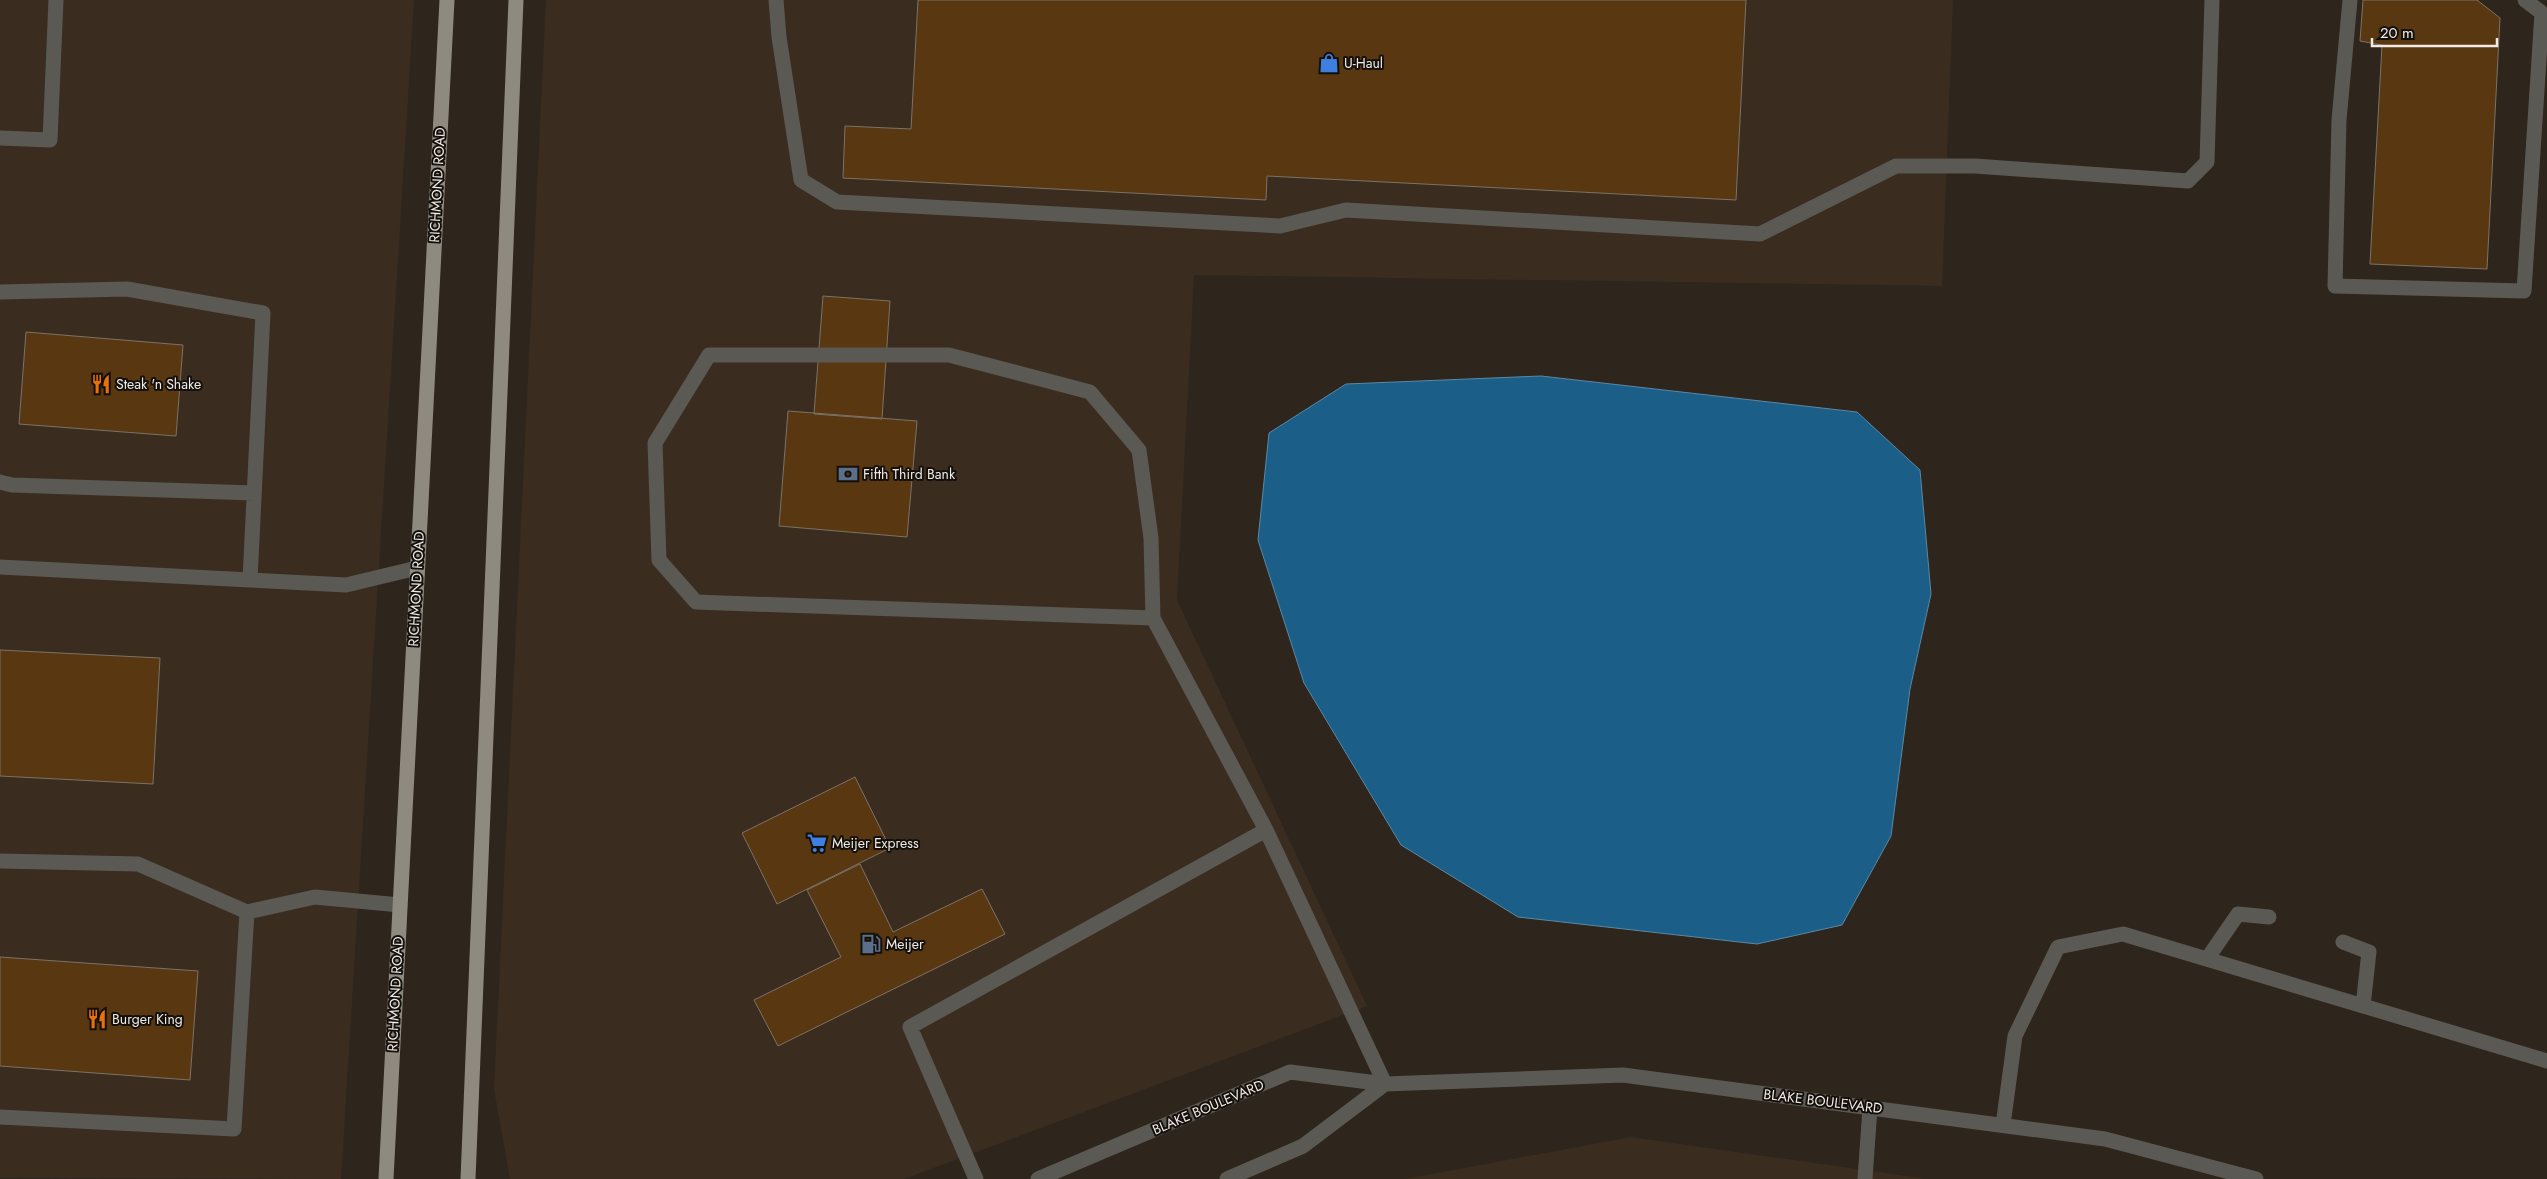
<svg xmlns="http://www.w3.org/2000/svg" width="2547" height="1179" font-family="Jost,sans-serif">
<rect width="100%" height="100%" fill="#2e251d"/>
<path fill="#3a2d20" d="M0,0H414L341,1179L0,1178Z
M546,0H1953L1942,286L1194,275L1177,600L1367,1006L904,1179H510L494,1089Z
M1631,1137L1927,1179H1405Z"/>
<path fill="#1b5f88" stroke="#5b88a4" d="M1541,376L1857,412L1920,470L1931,594L1910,689L1891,836L1842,925L1757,944L1518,917L1401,845L1304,683L1258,540L1269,433L1346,384Z"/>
<path fill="#593711" stroke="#7c7268" d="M918,0H1746L1736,200L1267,176L1266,200L843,178L845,126L911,129Z
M2363,0H2477L2500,18L2487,269L2370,264L2382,45L2360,41Z
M823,296L890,301L882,419L814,414Z
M26,332L183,345L176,436L19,424Z
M788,411L917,421L907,537L779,526Z
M0,650L160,658L153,784L0,776Z
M855,777L890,848L777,904L742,833Z
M860,864L893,932L982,889L1005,934L778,1046L754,1000L841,957L807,890Z
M0,957L198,971L190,1080L0,1066Z"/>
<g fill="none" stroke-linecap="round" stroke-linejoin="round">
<path stroke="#5b5954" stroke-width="15" d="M776,0L779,37L801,180L837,202L1280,226L1346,210L1760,234L1896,166H1975L2188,181L2207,162L2212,0
M2350,0L2339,120L2335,286L2524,291L2542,13L2525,0
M0,138L50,140L56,0
M0,292L127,289L263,313L250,580L346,585L417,568
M0,482L12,485L254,493
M0,567L250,580
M1266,830L1385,1084
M0,861L138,864L247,912L315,897L400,905
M2343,942L2369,952L2363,1006
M2207,959L2238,914L2269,917
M0,1117L234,1129L247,912
M2003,1125L2015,1036L2058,947L2123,934L2547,1061
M976,1179L910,1027L1266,830L1153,618L1151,538L1139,450L1090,392L949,355H709L655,443L659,560L696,602L1153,618
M1865,1179L1870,1108"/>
<path stroke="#5b5954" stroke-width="15" d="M1038,1179L1290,1072L1385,1084L1623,1075L2105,1139L2256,1179
M1227,1179L1303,1146L1385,1084"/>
<path stroke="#8e8a80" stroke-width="15" d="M386,1179L447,0
M468,1179L516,0"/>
</g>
<defs>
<symbol id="shop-bare" viewBox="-9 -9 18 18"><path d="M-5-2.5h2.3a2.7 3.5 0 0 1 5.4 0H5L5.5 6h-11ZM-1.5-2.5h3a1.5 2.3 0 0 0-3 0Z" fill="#3f7fe0" stroke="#130f0b" stroke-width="2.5" paint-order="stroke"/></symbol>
<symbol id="restaurant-bare" viewBox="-9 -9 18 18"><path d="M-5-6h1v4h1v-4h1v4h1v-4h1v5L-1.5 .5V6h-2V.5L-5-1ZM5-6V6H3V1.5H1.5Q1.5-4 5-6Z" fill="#e8710a" stroke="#130f0b" stroke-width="2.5" paint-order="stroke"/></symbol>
<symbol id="bank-bare" viewBox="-9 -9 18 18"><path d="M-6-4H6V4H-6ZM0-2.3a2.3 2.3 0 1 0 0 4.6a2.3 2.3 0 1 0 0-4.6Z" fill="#5c6f8a" stroke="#130f0b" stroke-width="2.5" paint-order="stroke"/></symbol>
<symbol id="supermarket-bare" viewBox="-9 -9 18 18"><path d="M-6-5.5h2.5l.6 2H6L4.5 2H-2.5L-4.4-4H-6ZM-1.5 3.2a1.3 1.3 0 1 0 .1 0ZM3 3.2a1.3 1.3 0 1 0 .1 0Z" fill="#3f7fe0" stroke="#130f0b" stroke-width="2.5" paint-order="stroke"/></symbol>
<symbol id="fuel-bare" viewBox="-9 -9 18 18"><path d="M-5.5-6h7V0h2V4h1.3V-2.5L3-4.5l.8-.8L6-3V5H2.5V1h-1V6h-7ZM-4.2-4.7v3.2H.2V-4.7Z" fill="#5c6f8a" stroke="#130f0b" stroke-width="2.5" paint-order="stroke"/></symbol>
</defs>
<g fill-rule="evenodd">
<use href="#shop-bare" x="1315" y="49" width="28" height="28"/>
<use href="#restaurant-bare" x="87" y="370" width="28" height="28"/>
<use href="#bank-bare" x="834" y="460" width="28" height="28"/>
<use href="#supermarket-bare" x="803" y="829" width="28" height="28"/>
<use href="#fuel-bare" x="857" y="930" width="28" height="28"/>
<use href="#restaurant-bare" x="83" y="1005" width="28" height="28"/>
</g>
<g text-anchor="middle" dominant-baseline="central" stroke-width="4" stroke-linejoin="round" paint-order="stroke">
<g font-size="14" fill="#f0e9e4" stroke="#130f0b" text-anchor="start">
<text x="1344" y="63">U-Haul</text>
<text x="116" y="384">Steak 'n Shake</text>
<text x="863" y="474">Fifth Third Bank</text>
<text x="832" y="843">Meijer Express</text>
<text x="886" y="944">Meijer</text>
<text x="112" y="1019">Burger King</text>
</g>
<g font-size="14" fill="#f0e9e4" stroke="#130f0b">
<text transform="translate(437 185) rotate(-87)">RICHMOND ROAD</text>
<text transform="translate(416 589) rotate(-87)">RICHMOND ROAD</text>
<text transform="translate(395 994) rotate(-87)">RICHMOND ROAD</text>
<text transform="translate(1823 1101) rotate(7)">BLAKE BOULEVARD</text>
<text transform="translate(1208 1107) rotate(-23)">BLAKE BOULEVARD</text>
</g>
</g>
<path d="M2372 38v8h125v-8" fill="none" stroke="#f0e9e4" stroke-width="2.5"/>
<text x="2380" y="38" font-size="15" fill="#f0e9e4" stroke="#130f0b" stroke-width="4" paint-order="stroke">20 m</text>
</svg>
